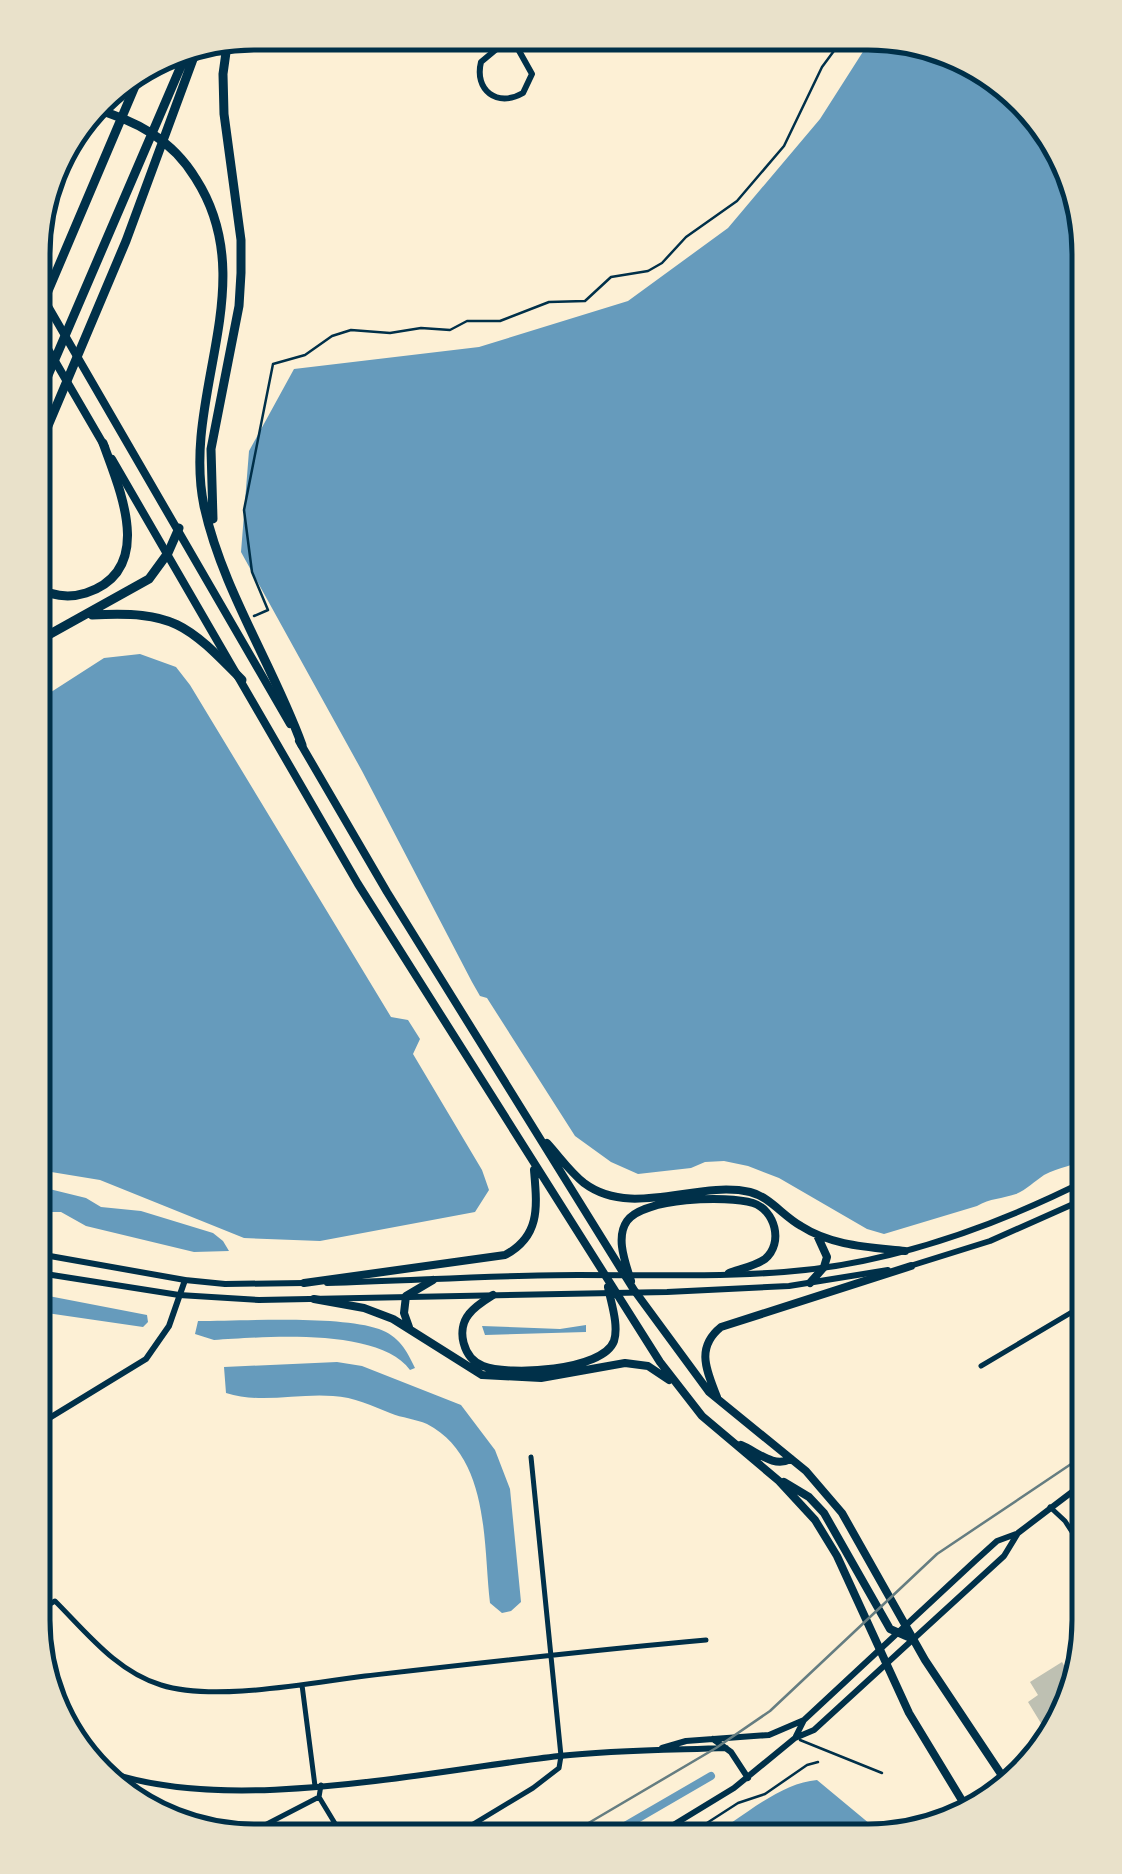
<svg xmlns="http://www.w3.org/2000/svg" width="1122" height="1874" font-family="'Source Sans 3',sans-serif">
<rect width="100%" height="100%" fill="#fdf0d5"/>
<path fill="#669bbc" d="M873,36L910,37L1013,87L1073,170L1089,254V1156C1076,1166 1059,1167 1044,1175C1035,1181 1026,1190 1016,1194C1002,1199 990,1198 977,1206L884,1234L867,1229L779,1178L748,1166L724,1161L705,1162L691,1168L638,1174L611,1162L575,1136L487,998L480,996L472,982L362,771L241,552L249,451L294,369L479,347L628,301L728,228L820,119Z
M140,654L176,667L190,685L391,1017L408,1020L420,1039L413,1054L482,1170L489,1190L475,1212L320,1241L244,1238L100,1180L33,1169L34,703L104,658Z
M33,1185L86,1198L101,1207L141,1211L213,1233L223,1241L229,1251L194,1252L86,1226L61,1212H33Z
M33,1293L147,1315L148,1322L143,1327L33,1311Z
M198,1321C244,1321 338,1315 379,1329C399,1336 407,1351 415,1368L410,1370C379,1327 263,1337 214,1340L195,1334Z
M586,1325V1332L485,1335L482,1326L560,1329Z
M337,1362L362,1366L461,1405L495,1450L510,1489L521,1602L511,1611L502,1613L490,1603C483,1543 490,1457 427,1424C416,1419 402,1418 390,1413C372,1406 354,1397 333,1396C298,1393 260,1404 226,1393L224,1367Z
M817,1780L876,1829L898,1836L868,1841H759L746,1831L721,1841H704C737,1822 778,1783 817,1780Z"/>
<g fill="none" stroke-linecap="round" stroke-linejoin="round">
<path stroke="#669bbc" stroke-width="8" d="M599,1841L711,1776"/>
</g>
<path fill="#bec0b2" d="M1062,1662L1072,1679L1050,1738L1028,1702L1038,1695L1030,1682Z"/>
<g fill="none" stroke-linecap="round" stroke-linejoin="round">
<path stroke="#003049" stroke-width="2.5" d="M254,616L268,610L252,572L244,510L273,364L305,355L332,336L351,330L390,333L421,328L450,330L467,321H500L549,302L585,301L611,277L648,271L662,263L686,237L737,201L784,146L822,67L845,36
M679,1841L738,1803L765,1794L807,1765L818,1762"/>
<path stroke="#003049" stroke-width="2.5" d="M800,1740L882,1773"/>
<path stroke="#003049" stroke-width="5" d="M981,1366L1089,1302
M1050,1507L1065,1521L1089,1558
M33,1614L55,1601C86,1632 117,1672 161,1685C214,1702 309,1683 365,1676C479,1663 592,1650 706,1640
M302,1685L315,1786
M319,1797L345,1840
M236,1840L319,1797L321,1785
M447,1840L533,1788L559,1768L561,1756L531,1457"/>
<path stroke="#003049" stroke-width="6" d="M503,34L499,47L481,62C474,90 497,108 523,93L532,74L513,40V34
M33,1428L146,1359L169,1326L185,1280
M796,1736L804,1720L976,1560L997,1541L1016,1534
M713,1739L731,1752L748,1778
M662,1748L686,1741L769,1735L804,1720
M98,1768C220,1818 427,1771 559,1756C614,1750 670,1750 726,1748
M647,1841L734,1788L795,1738L814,1730L1004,1556L1018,1533L1089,1479"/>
<path stroke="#003049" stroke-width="6" d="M33,1253L185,1280L225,1284L304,1283
M910,1266L990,1241L1089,1197
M33,1272L179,1295L259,1300L667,1292L789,1286L888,1270
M327,1283C410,1281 495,1275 578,1275C647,1275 716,1277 784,1272C891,1264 994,1227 1089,1179"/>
<path stroke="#003049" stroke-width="8" d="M34,282L290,724
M34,325L105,447
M112,459L358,884L660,1362L702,1416L779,1481L815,1520L837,1556L909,1713L969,1812
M299,741L387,892L634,1290L709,1392L806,1471L842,1513L925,1660L1007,1783
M547,1143C559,1156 570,1172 584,1183C632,1219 696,1180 750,1192C770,1197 783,1216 801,1226C832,1246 869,1247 905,1251
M631,1281C626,1264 615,1238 627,1221C643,1198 727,1195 753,1203C775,1210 784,1243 765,1259C755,1266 740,1269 729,1273
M304,1283L505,1255C541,1236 537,1206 534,1170
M810,1283L824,1267L827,1257L817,1235
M493,1295C485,1300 475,1306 469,1314C456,1330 463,1358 483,1366C509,1376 603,1371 614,1341C619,1325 611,1303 608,1287
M314,1299L364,1308L393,1319L482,1375L541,1378L625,1363L648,1366L669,1380
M409,1327L404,1313L406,1296L433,1280
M717,1397C707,1371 695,1348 721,1327L911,1266
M741,1445C758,1452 773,1468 791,1459
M784,1482L809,1497L824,1513L890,1629L913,1639"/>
<path stroke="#003049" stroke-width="9" d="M92,108C135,120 172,139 196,179C263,284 181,395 204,506C222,589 273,665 302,745
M34,324L144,65
M34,408L190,45
M34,459L126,241L199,43
M213,519L211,449L239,306L241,273V240L224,114L223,74L228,38
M34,586C51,596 67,599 86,593C156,570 120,490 103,443
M92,615C174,611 186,623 242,680
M34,643L149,579L168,553L179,528"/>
<path stroke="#657d81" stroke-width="2.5" d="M558,1841L716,1748L770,1711L937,1554L1089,1452"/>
</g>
<path d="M0 0H1122V1874H0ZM254 50H868A204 204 0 0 1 1072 254V1620A204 204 0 0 1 868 1824H254A204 204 0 0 1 50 1620V254A204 204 0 0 1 254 50Z" fill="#e9e1ca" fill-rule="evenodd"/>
<path fill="none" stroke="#003049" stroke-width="5" d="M254 50H868A204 204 0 0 1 1072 254V1620A204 204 0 0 1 868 1824H254A204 204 0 0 1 50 1620V254A204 204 0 0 1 254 50Z"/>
</svg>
